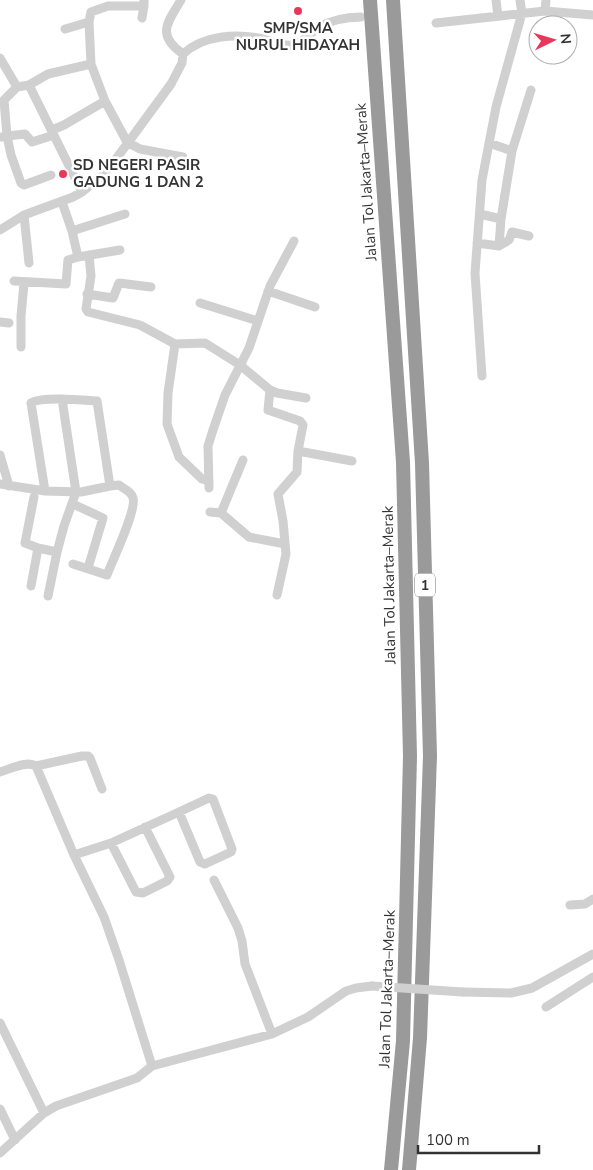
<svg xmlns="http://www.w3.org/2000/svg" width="593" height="1170" font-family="'Nunito Sans',sans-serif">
<rect width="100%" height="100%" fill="#fff"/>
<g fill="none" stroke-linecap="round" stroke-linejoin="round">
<path stroke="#d0d0d0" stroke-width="9" d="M144,0V6H108L91,12L89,22L91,64L105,101L127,142L140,149L183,157
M496,0L498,16
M545,11L546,0
M142,18L144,6
M436,23L545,11L593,15
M65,29L89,22
M183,54C203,35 237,33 263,39C272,41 283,47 293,45C302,44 310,33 317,28C331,20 346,17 361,17
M0,58L17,87L29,85L82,192
M29,85L48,74L91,64
M17,87L4,100L7,136L25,134L32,142L54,135
M52,130L64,125L105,101
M0,137L7,136L11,155L21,183L24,185L51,175
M512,151L531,90
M62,202L72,231L78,257
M480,214L501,219L512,151L489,143
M24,215L29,263
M0,230L24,215L73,197L82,192L102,176L116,159L171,84L182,63L183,54C156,35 167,23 181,0
M72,231L125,214
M477,243L499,246L501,219
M499,246L509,240L512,232L529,236
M89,255L91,276L86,309L88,312L140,325L175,344L205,343L240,365L270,390L277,393L306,398
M14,281L66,284L68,260L78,257L120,250
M268,291L315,307
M87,294L113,298L119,283L151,287
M200,303L258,321
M0,322L9,323
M175,344L168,393L167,424L179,457L202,479L209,481
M21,347V316L24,283
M482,376L475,273L482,180L496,107L522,13L520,0
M270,390L268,410L300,421L303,425L298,451L297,472L278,494L283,521L286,554L277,595
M298,451L352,461
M0,455L9,486
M0,484L45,491L81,492L110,486L97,401C83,400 41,396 31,403L45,491
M209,488L208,446L212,433L225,395L249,348L270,286L294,241
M34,497L25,543L38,548L57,552L64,526L76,492L62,399
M73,504L103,518L88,568
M210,512L221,513L249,537L285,544
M221,513L243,460
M73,564L107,575C112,561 137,510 133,498C132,492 124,489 119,485L110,486
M31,586L38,548
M48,596L57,552
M36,766L82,756H88L90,758L102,789
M0,772C10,769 27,760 36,766L74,855L104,917L119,960L152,1066
M209,798L213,799L232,849L231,852L205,864L200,862L179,812Z
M111,843L136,892L143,893L167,881L170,877L145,827
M74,855L111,843L179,812
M214,880L238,928L242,941L245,964L272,1034
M570,905L585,904L593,899
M463,992L511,993L532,988L593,954
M546,1007L593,977
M0,1023L44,1113
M0,1109L15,1140
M0,1153L44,1113L56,1106L137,1078L152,1066L272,1034L308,1017L346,991L356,988L372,986"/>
<path stroke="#9a9a9a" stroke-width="14" d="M370,0L403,462L410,756L403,1041L391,1170
M393,0L422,463L430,756L420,1038L409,1170"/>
<path stroke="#d0d0d0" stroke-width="9" d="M372,986L463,992"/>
</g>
<g fill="#e8375a" stroke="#fff" stroke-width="2">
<circle cx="298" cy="11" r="5"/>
<circle cx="63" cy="174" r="5"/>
</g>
<g text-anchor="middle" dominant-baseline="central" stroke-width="5" stroke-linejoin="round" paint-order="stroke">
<rect fill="#fff" stroke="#707070" stroke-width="1" x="415" y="573.5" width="20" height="23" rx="4"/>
<g font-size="14" font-weight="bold" fill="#333">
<text x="425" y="585">1</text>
</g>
<g font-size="15" font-weight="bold" fill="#333" stroke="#fff">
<text x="298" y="28">SMP/SMA<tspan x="298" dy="17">NURUL HIDAYAH</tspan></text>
<text x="73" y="165" text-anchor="start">SD NEGERI PASIR<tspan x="73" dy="17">GADUNG 1 DAN 2</tspan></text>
</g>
<g font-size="15" fill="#333" stroke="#fff">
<text transform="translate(366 182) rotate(-94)">Jalan Tol Jakarta–Merak</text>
<text transform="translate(389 585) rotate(-91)">Jalan Tol Jakarta–Merak</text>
<text transform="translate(387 989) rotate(-88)">Jalan Tol Jakarta–Merak</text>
</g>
</g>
<g transform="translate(553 40) rotate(85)"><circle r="24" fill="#ffffff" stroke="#adadad"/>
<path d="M0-4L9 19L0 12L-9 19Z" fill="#e8375a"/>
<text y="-8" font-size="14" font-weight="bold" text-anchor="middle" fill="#333333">N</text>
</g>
<path d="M418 1145v8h121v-8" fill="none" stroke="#333333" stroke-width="2.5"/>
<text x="426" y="1145" font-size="15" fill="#333333" stroke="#ffffff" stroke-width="4" paint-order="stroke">100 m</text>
</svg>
